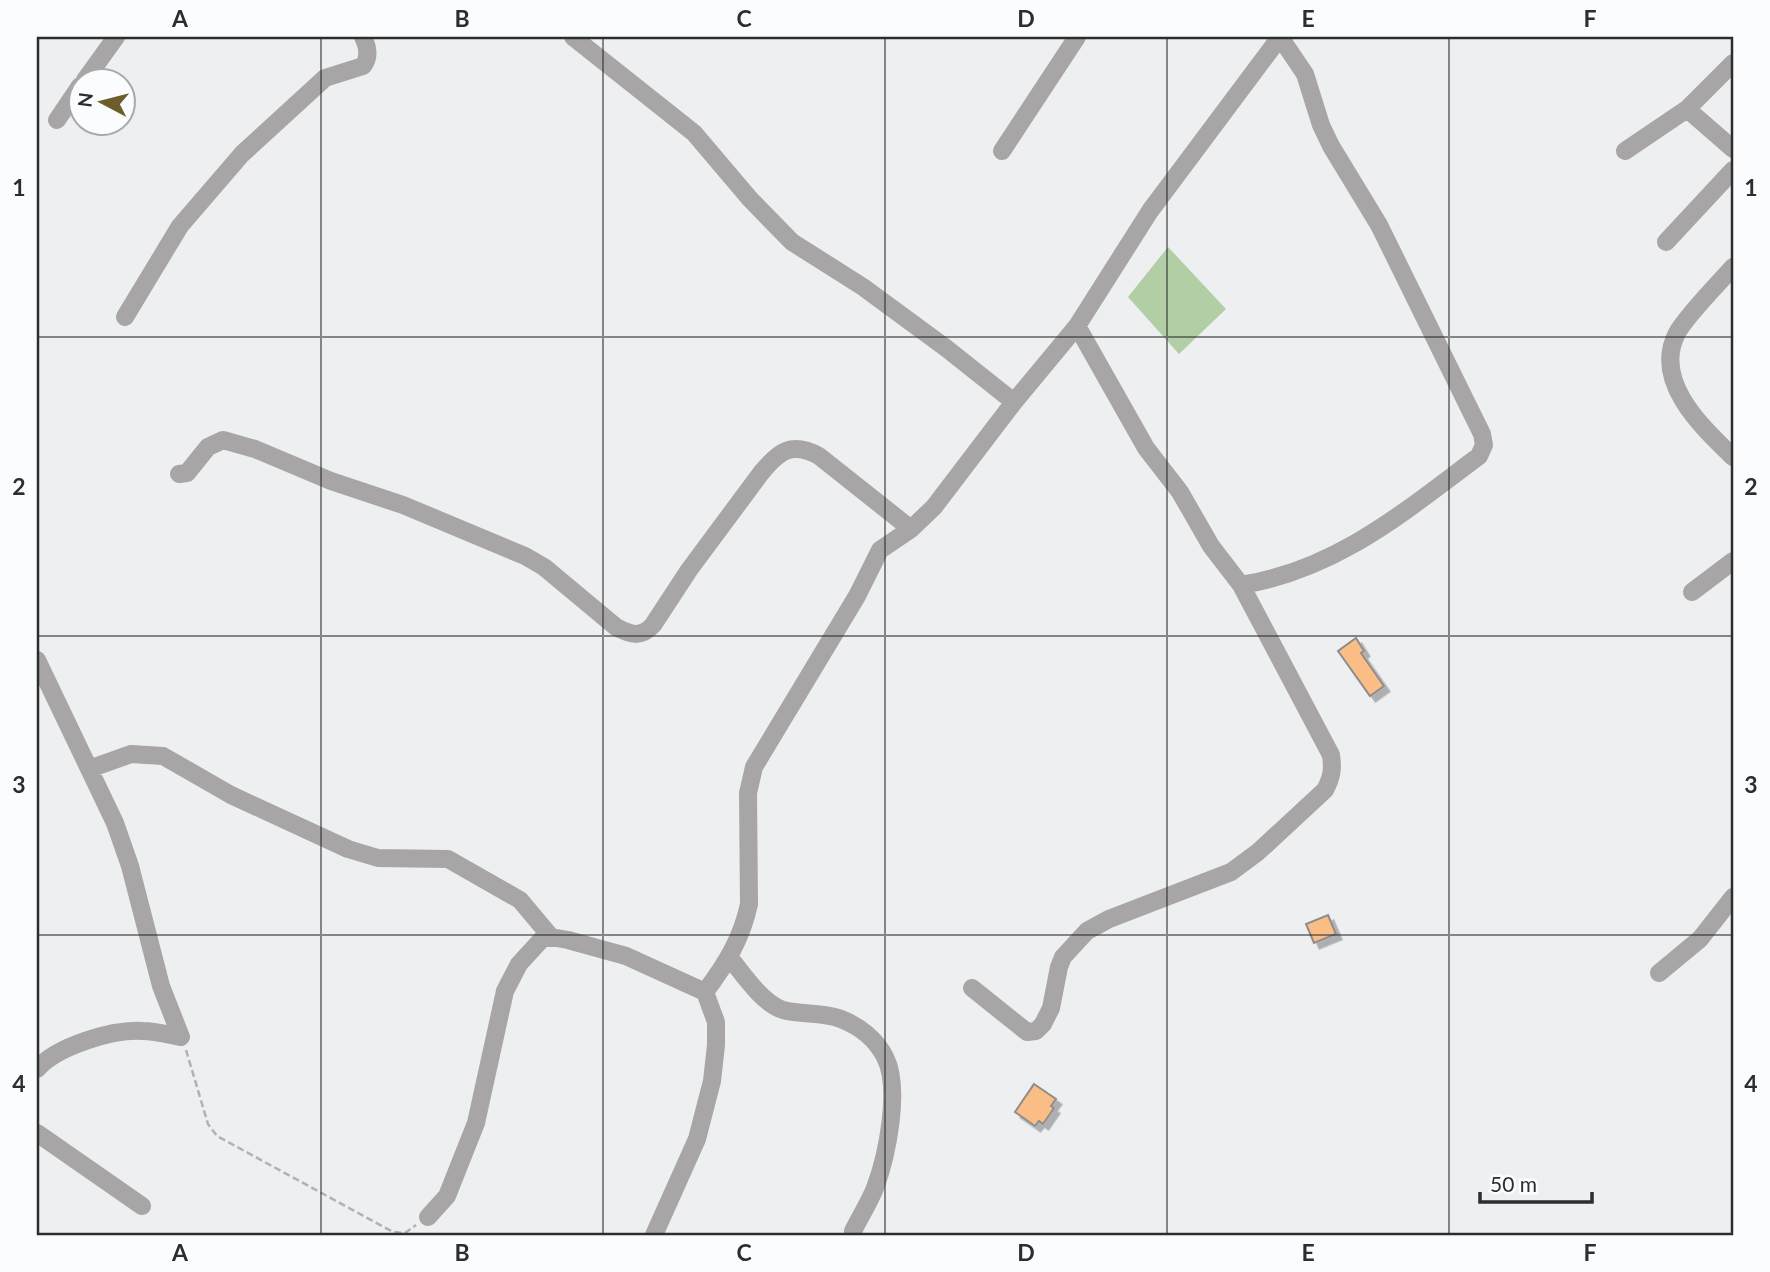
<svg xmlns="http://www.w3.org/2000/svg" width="1770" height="1272" font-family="Lato,sans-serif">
<defs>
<filter id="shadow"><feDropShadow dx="5.5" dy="5.5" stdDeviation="0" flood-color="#0004"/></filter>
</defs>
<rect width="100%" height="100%" fill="#edeff1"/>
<path fill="#b2cea4" d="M1168,247L1226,309L1179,354L1128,297Z"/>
<path fill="#fabd86" stroke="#8f8d8b" stroke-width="2" filter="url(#shadow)" d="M1356,638L1364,651L1361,653L1384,686L1370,696L1338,651Z
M1328,915L1336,934L1314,943L1306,924Z
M1034,1084L1056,1099L1051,1106L1054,1108L1043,1124L1039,1121L1035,1126L1015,1112Z"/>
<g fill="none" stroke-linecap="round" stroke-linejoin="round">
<path stroke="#b1b2b4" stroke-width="2.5" stroke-dasharray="7 3.5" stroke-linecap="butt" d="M186,1050L208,1124L217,1136L393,1232L405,1233L416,1225"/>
<path stroke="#a7a5a5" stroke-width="18" d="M573,37L694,133L750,199L792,242L863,287L946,348L1014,402
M85,80L116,37
M1687,109L1733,149
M57,120L80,86
M1002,151L1077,37
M1625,151L1687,109L1733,63
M1666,242L1733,170
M1733,267C1718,284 1687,315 1677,333C1652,381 1702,427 1733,457
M125,317L180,226L242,154L325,78L363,66C370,57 368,47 363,37
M1077,326L1146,448L1180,492L1211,546L1241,585C1336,570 1404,512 1479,456L1484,445L1482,434L1379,225L1331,146L1321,125L1305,74L1280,37
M179,474L187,473L208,447L223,440L255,449L331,481L403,505L525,556L544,567L616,627C631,635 641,638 653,625L689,570L761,473C779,451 792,441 819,456L911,529
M1692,592L1733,561
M37,660L115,823L130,866L161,986L181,1037C169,1035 156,1031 143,1031C113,1029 57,1046 37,1069
M89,769L131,754L163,756L231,795L348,849L378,858L448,859L520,900L551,937
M730,958C743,974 763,1004 783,1010C802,1015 823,1012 841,1019C859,1026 876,1039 885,1057C901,1088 887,1156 875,1188C869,1203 860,1217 853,1231
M1659,973L1700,939L1733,897
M972,988L1027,1032L1036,1031L1043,1024L1051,1008L1059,967L1063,957L1087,931L1109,919L1231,872L1258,852L1325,790C1332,777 1333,769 1331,755L1241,585
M705,992C726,964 742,938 749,904L748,793L754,767L857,596L880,550L911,529L934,507L1014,402L1077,326L1150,211L1280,37
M37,1133L142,1206
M428,1217L447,1196L476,1123L505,991L519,964L542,939L551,937L568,940L626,956L705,992
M654,1235L697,1139L712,1081L716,1045V1022L705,992"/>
</g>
<path fill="none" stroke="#2d2d2e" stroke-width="2" stroke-opacity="0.55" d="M321,37V1235M603,37V1235M885,37V1235M1167,37V1235M1449,37V1235M37,337H1733M37,636H1733M37,935H1733"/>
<rect width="1770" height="1272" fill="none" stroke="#fafcfe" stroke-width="77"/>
<g transform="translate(102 102) rotate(277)"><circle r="33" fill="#fafcfe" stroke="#a8a9ab" stroke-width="2"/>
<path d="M0-5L12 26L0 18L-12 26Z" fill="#6c5d2a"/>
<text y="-10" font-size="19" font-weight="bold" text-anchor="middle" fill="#2d2d2e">N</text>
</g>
<path d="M1480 1192v10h112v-10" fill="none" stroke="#2d2d2e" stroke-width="3.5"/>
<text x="1490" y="1192" font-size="21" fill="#2d2d2e" stroke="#fafcfe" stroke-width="5" paint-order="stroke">50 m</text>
<rect x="38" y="38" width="1694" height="1196" fill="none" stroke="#2d2d2e" stroke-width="2.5"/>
<g font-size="23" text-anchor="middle" font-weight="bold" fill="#2d2d2e">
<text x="180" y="27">A</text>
<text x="462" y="27">B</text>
<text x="744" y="27">C</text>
<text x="1026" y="27">D</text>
<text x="1308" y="27">E</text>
<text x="1590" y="27">F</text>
<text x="19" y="196">1</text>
<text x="1751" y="196">1</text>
<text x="19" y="495">2</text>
<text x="1751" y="495">2</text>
<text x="19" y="793">3</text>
<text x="1751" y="793">3</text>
<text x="19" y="1092">4</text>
<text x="1751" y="1092">4</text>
<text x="180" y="1261">A</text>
<text x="462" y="1261">B</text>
<text x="744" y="1261">C</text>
<text x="1026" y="1261">D</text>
<text x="1308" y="1261">E</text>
<text x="1590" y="1261">F</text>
</g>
</svg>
